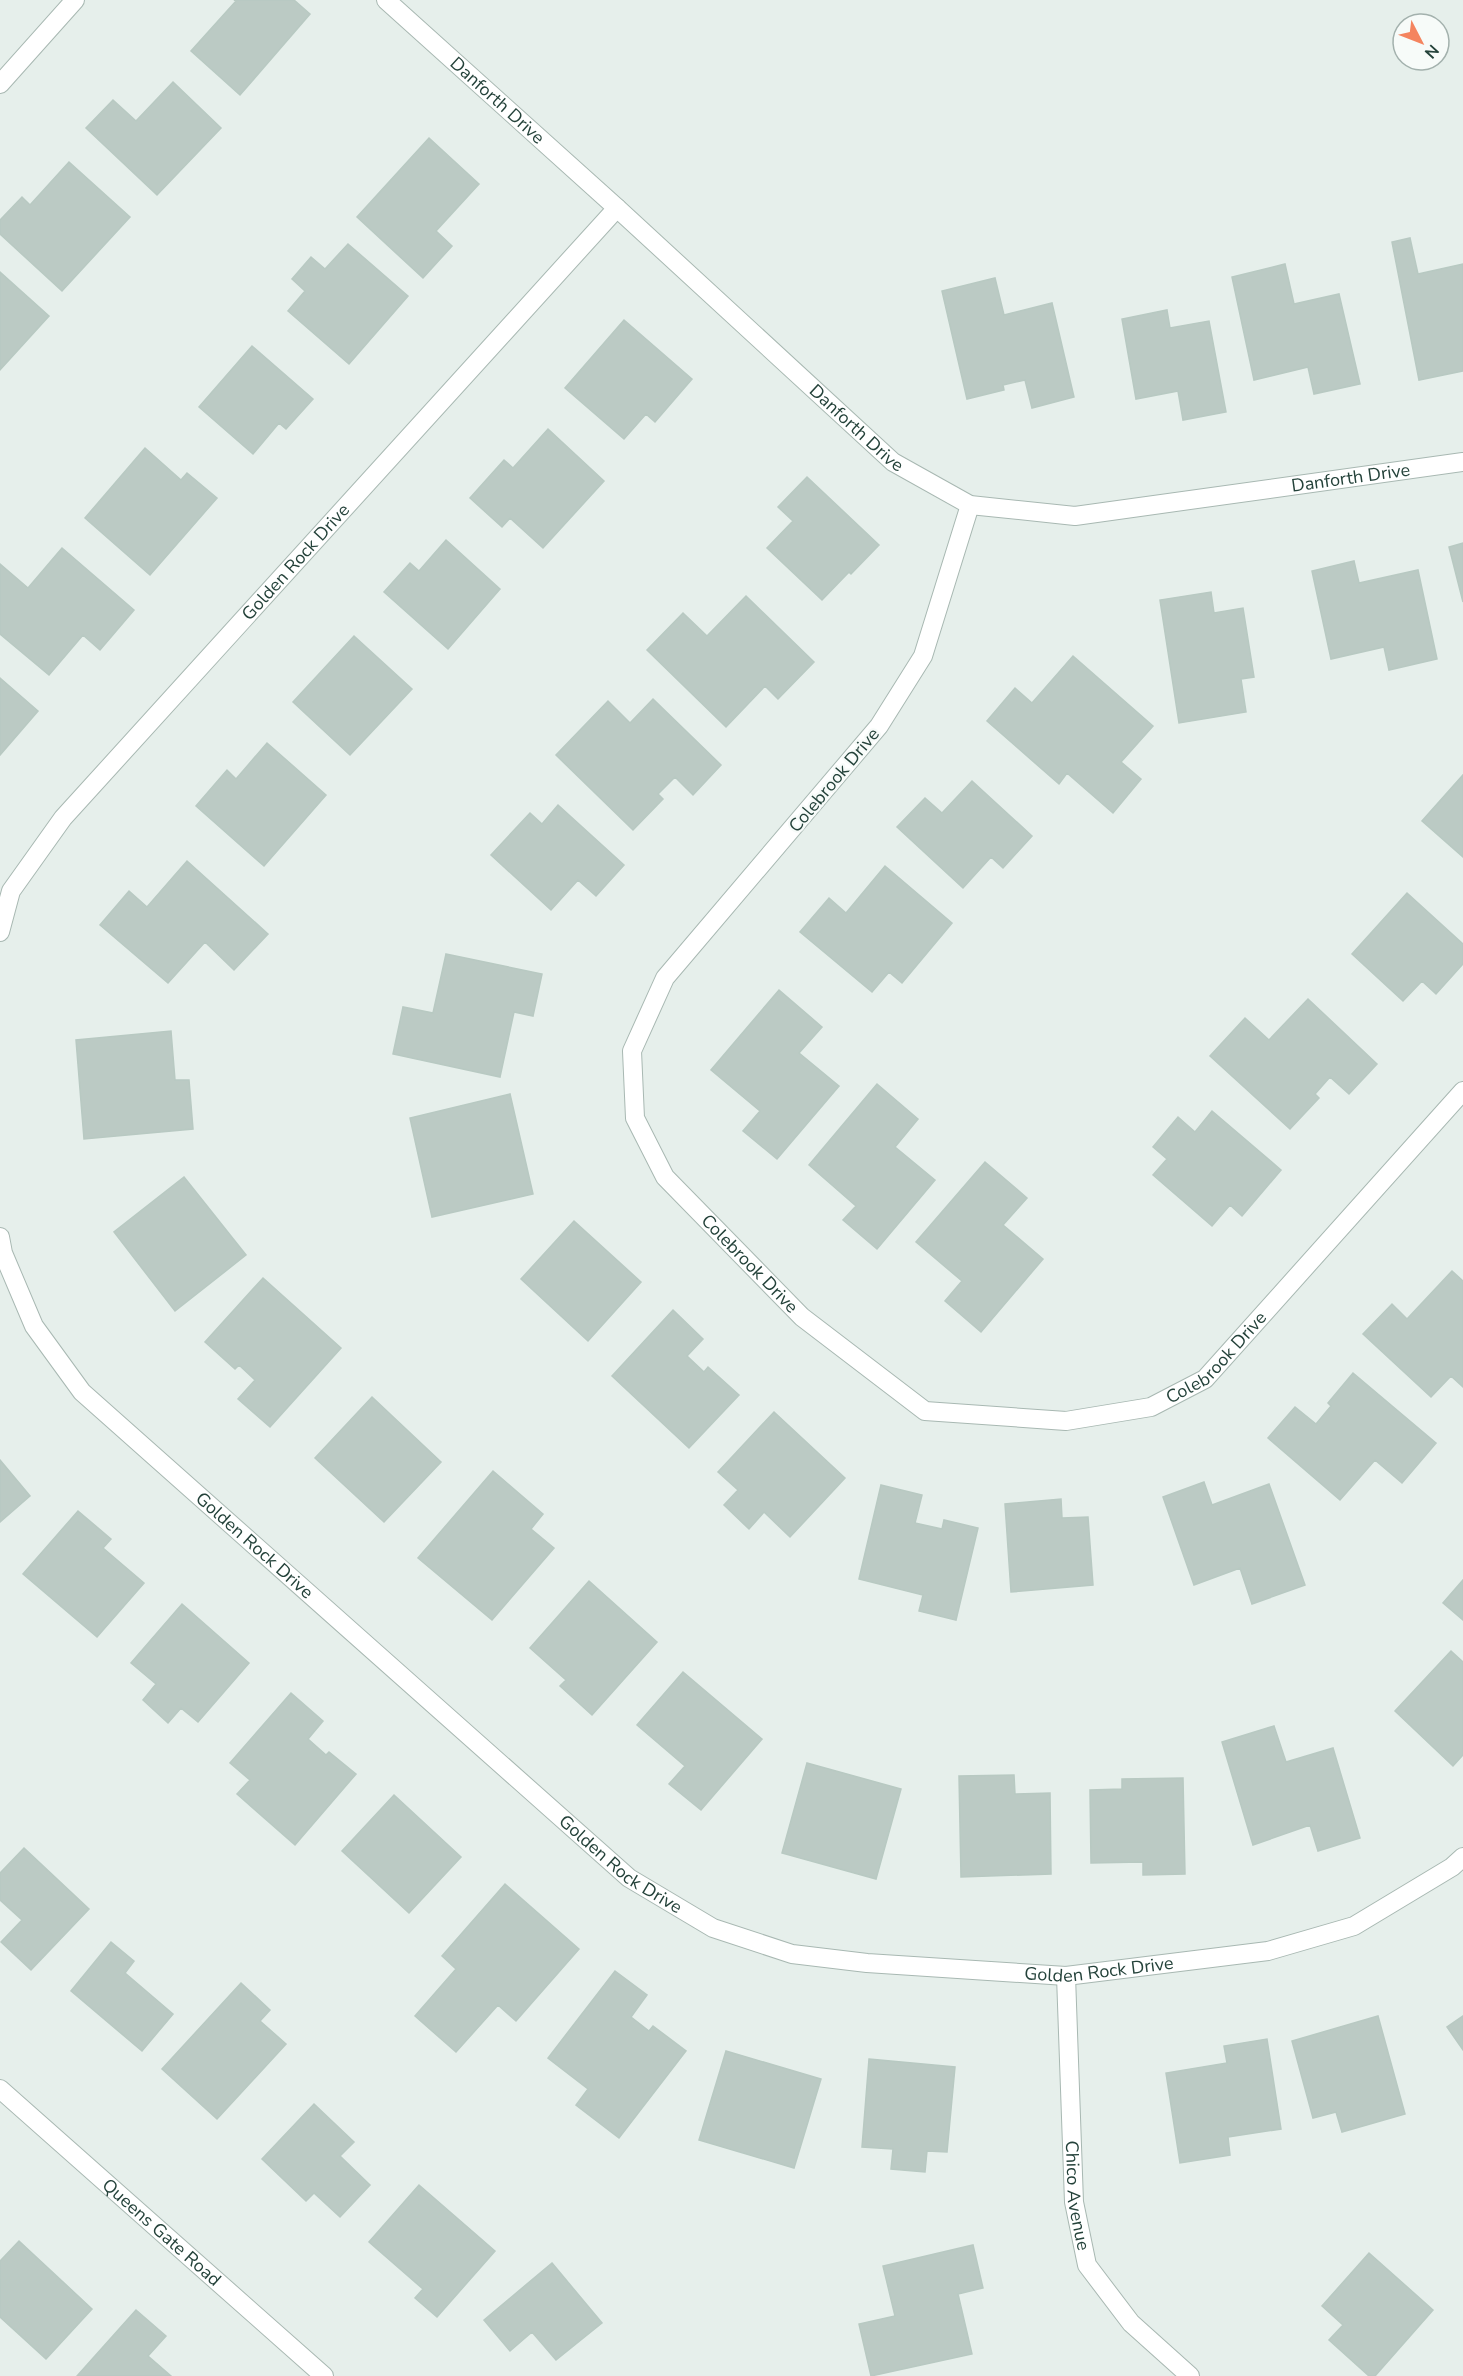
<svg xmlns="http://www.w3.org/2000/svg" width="1463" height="2376" font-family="'Nunito Sans',sans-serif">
<rect width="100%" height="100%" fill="#e6efeb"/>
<path fill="#bbcac4" stroke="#b8c9c2" stroke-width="1.5" d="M234,0H294L310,14L240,95L191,51L236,1Z
M173,82L221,128L157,195L86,128L113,100L136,121Z
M429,138L479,184L436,231L452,246L423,278L357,217Z
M69,162L130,217L62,291L0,234V220L22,197L30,205Z
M1410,238L1418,274L1463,264V371L1419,380L1392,242Z
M348,244L408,296L349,364L288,311L305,291L292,279L311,257L325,269Z
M1285,264L1294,304L1339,294L1360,384L1314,394L1308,367L1254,380L1232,277Z
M0,272L49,316L0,370Z
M995,278L1004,315L1052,303L1074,397L1032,408L1025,380L1003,385L1004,390L967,399L942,291Z
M1167,310L1170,328L1209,321L1226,412L1183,420L1178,391L1136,399L1122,319Z
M624,320L692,379L655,422L646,414L624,439L565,388Z
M252,346L313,399L286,429L279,423L253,454L199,407Z
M548,429L604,481L543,548L510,518L502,527L470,498L504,460L513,468Z
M145,448L181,480L187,473L217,498L150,575L85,518Z
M807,477L879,545L851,574L849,572L822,600L767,548L793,521L778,507Z
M446,540L500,589L448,649L384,592L410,563L419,571Z
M1463,543V602L1449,547Z
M62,548L134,610L100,650L83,635L49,675L0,634V564L28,588Z
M1354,561L1359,583L1418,570L1437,659L1389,670L1384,647L1331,659L1312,571Z
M1211,592L1214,613L1243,608L1254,677L1241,679L1246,712L1179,723L1160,600Z
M746,596L814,662L778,699L765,686L726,727L647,650L683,613L707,636Z
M354,636L412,689L350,755L293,702Z
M1073,656L1153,726L1121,762L1141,779L1113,813L1067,773L1059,784L987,721L1015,688L1032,703Z
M0,678L38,711L0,755Z
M653,699L721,765L693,795L675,777L658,794L663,799L633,830L556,755L608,701L630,723Z
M267,743L326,795L264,866L196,806L227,770L236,779Z
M1463,775V857L1422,821Z
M972,781L1032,836L1003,868L991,857L963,888L897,827L925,798L942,813Z
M558,805L624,865L596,896L578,880L551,910L491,855L530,813L542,824Z
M187,861L268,934L234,970L205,942L168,983L100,925L129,891L147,907Z
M885,866L952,923L902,983L889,972L872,992L800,932L829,898L846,913Z
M1407,893L1463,944V964L1436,994L1422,981L1403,1001L1352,954Z
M446,954L542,974L533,1016L514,1012L500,1077L393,1054L403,1007L433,1013Z
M779,990L822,1027L799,1053L839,1086L777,1159L743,1131L760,1111L711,1070Z
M1308,999L1377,1064L1349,1094L1330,1077L1315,1094L1319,1098L1290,1129L1210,1056L1245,1018L1269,1040Z
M171,1031L175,1080H189L193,1129L84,1139L76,1040Z
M877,1084L918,1119L895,1147L935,1180L877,1249L843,1220L856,1206L809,1165Z
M510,1094L533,1194L432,1217L410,1118Z
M1212,1111L1281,1170L1242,1216L1230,1205L1212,1226L1153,1175L1167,1159L1153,1147L1178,1117L1195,1132Z
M985,1162L1027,1198L1003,1225L1043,1259L981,1332L945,1301L962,1281L916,1242Z
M184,1177L246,1255L175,1311L114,1232Z
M574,1221L641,1282L588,1341L521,1279Z
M1452,1271L1463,1281V1387L1451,1376L1431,1397L1363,1334L1392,1304L1407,1319Z
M263,1278L341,1348L270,1427L238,1399L255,1380L239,1365L235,1369L205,1342Z
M673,1310L703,1339L687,1356L704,1372L708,1367L739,1395L689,1448L612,1376Z
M1353,1373L1436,1443L1402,1483L1375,1460L1340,1500L1268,1438L1295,1407L1316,1424L1331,1406L1328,1403Z
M372,1397L441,1462L384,1522L315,1458Z
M774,1412L845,1478L790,1537L764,1512L749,1529L724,1505L738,1490L718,1472Z
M0,1460L30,1496L0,1522Z
M493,1471L543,1514L531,1529L554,1548L492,1620L418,1558Z
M1204,1482L1212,1505L1269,1484L1305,1585L1252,1604L1240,1568L1194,1585L1163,1497Z
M881,1485L922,1495L915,1523L942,1529L944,1520L978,1528L956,1620L919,1611L923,1595L859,1579Z
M1061,1499L1062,1518L1088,1517L1093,1585L1011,1592L1005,1504Z
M78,1511L111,1539L103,1548L144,1583L97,1637L23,1574Z
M1463,1580V1620L1443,1603Z
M589,1581L657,1642L592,1715L560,1686L566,1680L530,1648Z
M182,1604L249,1663L198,1722L181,1708L168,1723L143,1700L156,1684L131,1663Z
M1451,1651L1463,1662V1755L1453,1766L1395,1711Z
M683,1672L762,1739L701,1810L669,1784L685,1766L637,1725Z
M291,1693L323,1721L308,1739L326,1755L329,1752L356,1774L295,1845L237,1794L250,1780L230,1763Z
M1274,1726L1286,1762L1333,1748L1360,1838L1318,1851L1310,1825L1253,1845L1222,1742Z
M807,1763L901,1789L876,1879L782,1853Z
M1014,1775L1015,1794L1050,1793L1051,1874L961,1877L959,1776Z
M1183,1778L1185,1874L1143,1875V1862L1091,1863L1090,1790L1122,1789V1779Z
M394,1795L461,1857L409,1913L342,1851Z
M24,1848L89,1909L31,1970L1,1942L22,1920L0,1900V1873Z
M505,1884L579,1949L516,2021L498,2005L456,2052L415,2016L456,1969L442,1956Z
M111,1942L134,1961L125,1973L173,2014L142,2051L71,1991Z
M615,1971L647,1995L631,2017L649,2031L653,2026L686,2051L619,2138L576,2105L588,2089L548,2058Z
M241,1983L270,2010L260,2021L286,2044L217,2119L162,2069Z
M1378,2016L1405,2114L1342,2132L1336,2112L1313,2118L1292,2041Z
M1463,2016V2050L1447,2027Z
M1267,2039L1281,2129L1228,2137L1230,2155L1180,2163L1166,2073L1227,2063L1224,2046Z
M726,2051L821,2079L794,2168L699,2140Z
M869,2059L955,2067L947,2152L927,2151L925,2172L891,2169L893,2149L862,2147Z
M314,2104L354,2142L340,2156L370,2185L340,2217L314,2193L306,2201L262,2159Z
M419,2185L495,2251L437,2317L415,2298L423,2289L369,2242Z
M19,2241L92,2309L46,2359L0,2317V2261Z
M973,2245L983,2288L958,2294L972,2354L871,2376L859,2324L895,2316L883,2266Z
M1369,2253L1433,2310L1375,2376H1369L1329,2340L1343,2325L1322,2306Z
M552,2263L602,2323L556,2360L532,2332L510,2351L484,2320Z
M136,2310L166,2336L148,2356L171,2376H77Z"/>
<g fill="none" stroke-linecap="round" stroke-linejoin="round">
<defs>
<g id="street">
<path id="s1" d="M386,0L617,208L893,462L970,505L1075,516L1463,462"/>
<path d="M0,84L75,0"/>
<path id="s2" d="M970,505L923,656L879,726L665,978L632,1051L635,1118L665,1177L802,1317L925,1411L1066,1421L1151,1407L1205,1379L1463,1091"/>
<path id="s3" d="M0,932L11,891L63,818L617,208"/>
<path id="s4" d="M0,1237L3,1253L34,1326L82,1392L629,1878L713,1928L792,1954L867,1963L1066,1976L1268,1951L1354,1926L1452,1867L1463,1857"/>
<path id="s5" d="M1066,1976L1074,2202L1087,2265L1131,2323L1190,2376"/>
<path id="s6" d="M0,2089L324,2376"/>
</g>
</defs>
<use href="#street" stroke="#a8b8b2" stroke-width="20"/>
<use href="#street" stroke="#fff" stroke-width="18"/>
</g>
<g text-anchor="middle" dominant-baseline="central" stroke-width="4.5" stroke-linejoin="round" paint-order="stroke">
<g font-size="18" fill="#24423a" stroke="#f7fbf9">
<text stroke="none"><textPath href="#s1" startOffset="150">Danforth Drive</textPath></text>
<text stroke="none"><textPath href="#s1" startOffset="636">Danforth Drive</textPath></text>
<text stroke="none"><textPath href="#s1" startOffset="1158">Danforth Drive</textPath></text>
<text stroke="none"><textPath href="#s3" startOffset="478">Golden Rock Drive</textPath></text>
<text transform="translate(834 780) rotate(-50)">Colebrook Drive</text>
<text stroke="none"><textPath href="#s2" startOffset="906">Colebrook Drive</textPath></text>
<text stroke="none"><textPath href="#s2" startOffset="1446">Colebrook Drive</textPath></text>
<text stroke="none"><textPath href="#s4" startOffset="408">Golden Rock Drive</textPath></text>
<text stroke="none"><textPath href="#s4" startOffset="894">Golden Rock Drive</textPath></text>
<text stroke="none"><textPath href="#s4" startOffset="1398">Golden Rock Drive</textPath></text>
<text stroke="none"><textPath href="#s5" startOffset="220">Chico Avenue</textPath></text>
<text stroke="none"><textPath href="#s6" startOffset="216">Queens Gate Road</textPath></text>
</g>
</g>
<g transform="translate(1421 42) rotate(132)"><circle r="28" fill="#f7fbf9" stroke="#a3b1ad" stroke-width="1.5"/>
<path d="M0-4.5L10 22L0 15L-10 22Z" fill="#f4845f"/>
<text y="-9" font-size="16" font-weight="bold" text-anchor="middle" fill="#24423a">N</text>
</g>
</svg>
